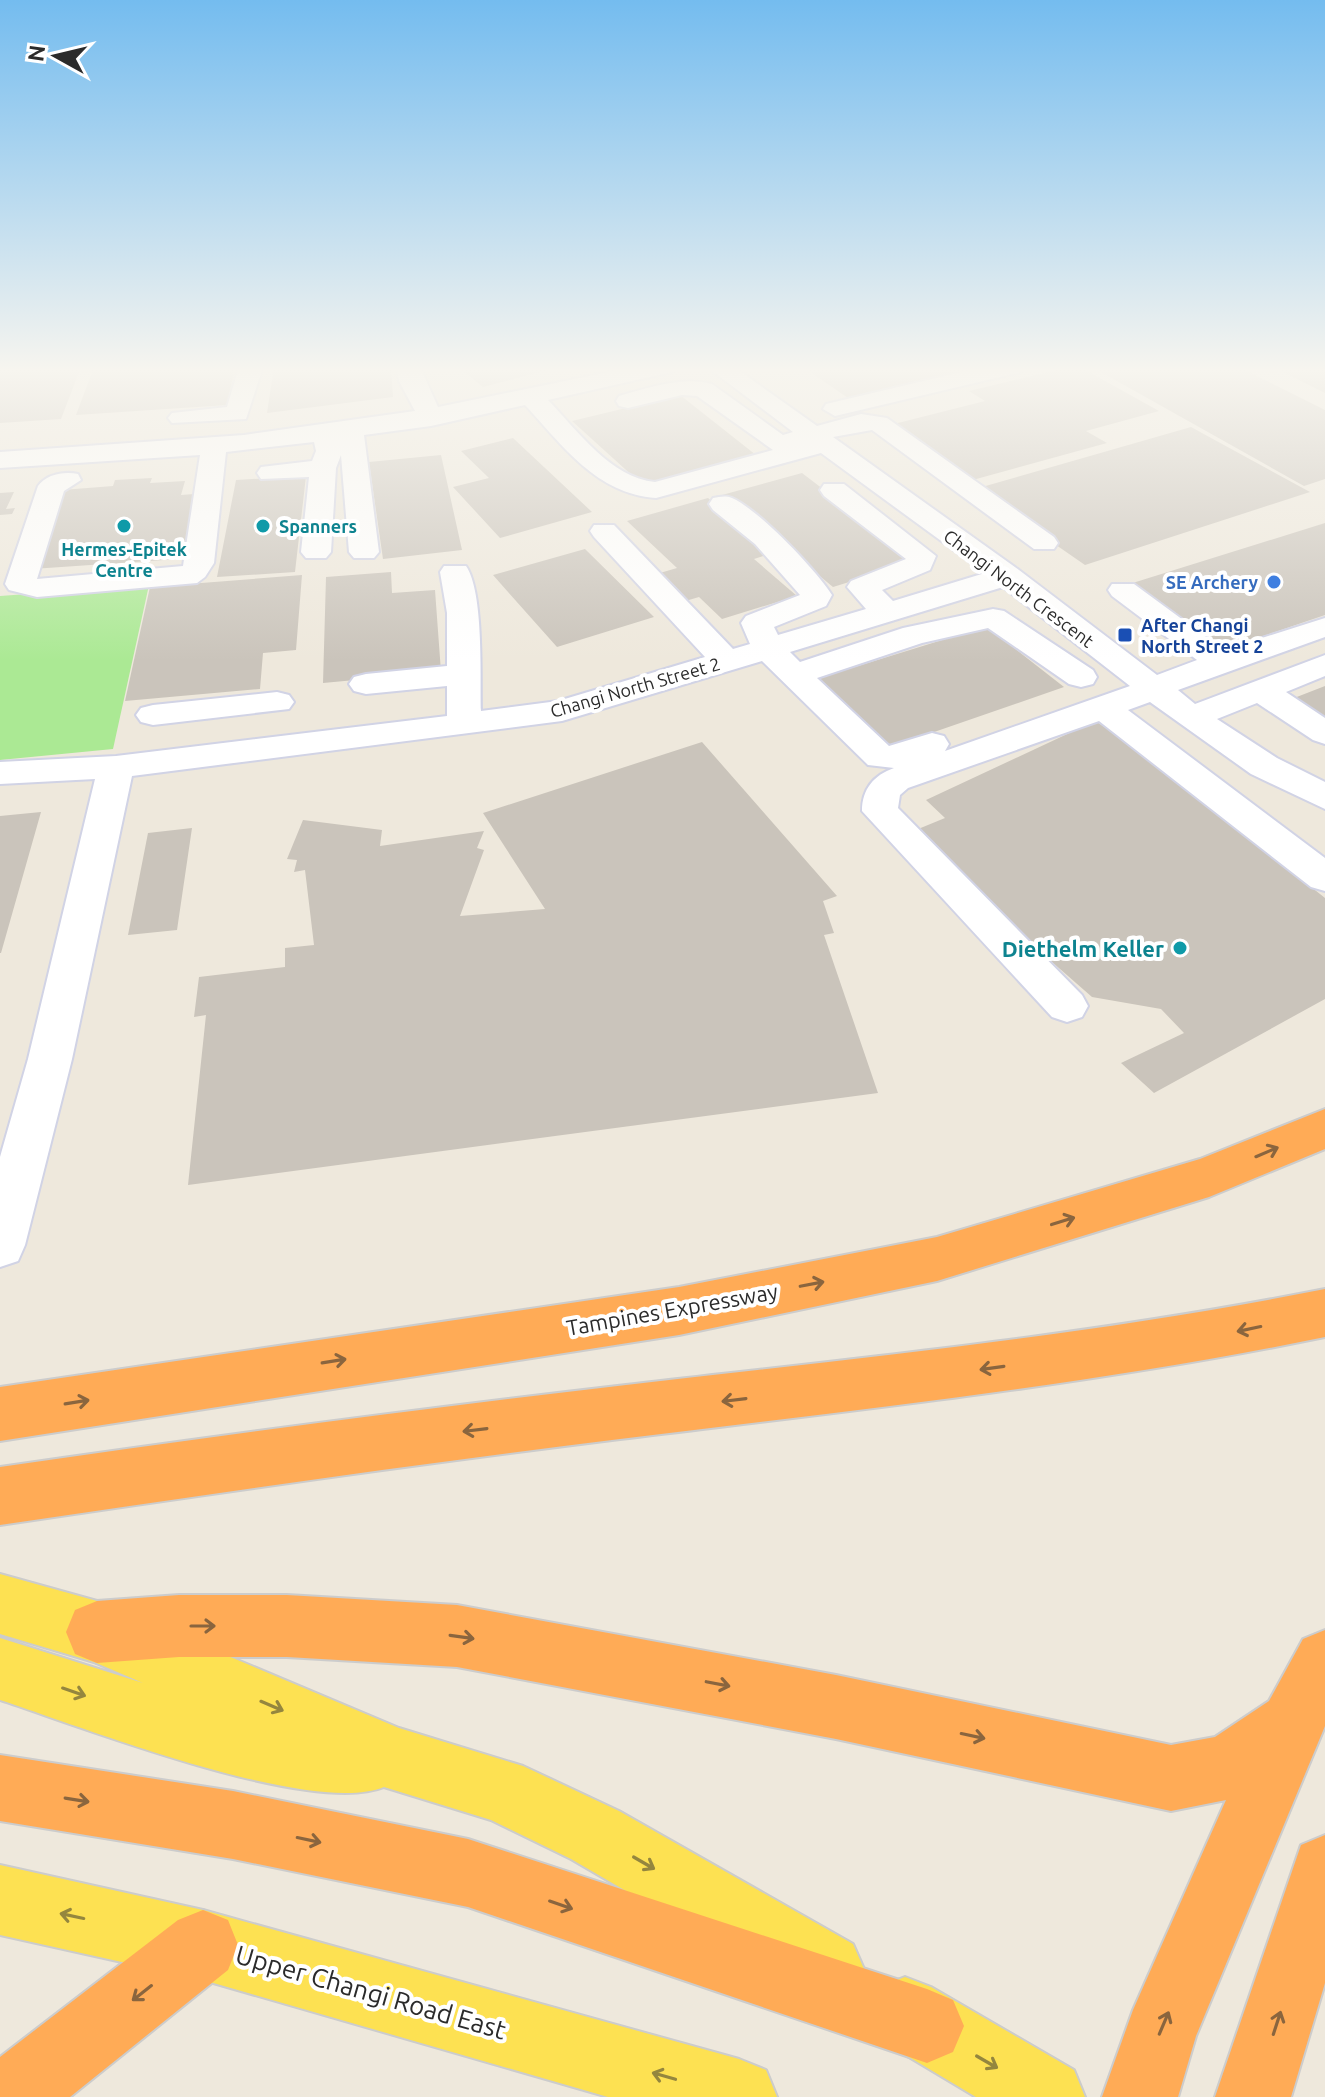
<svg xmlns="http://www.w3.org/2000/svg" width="1325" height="2097" font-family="Ubuntu,sans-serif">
<rect width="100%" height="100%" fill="#eee8dc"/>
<path fill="#abe994" d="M149,585L113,749L0,760V596Z"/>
<path fill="#cac4bb" d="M0,367H81L61,419L0,423Z
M94,367H235L227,405L76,415Z
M274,367H391L393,397L267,413Z
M458,367H555V368L483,387Z
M803,367H982V368L851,400Z
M1069,367H1080L1159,411L1086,431L1107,443L969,481L890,425L985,401L969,391Z
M1092,367H1239L1325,410V479L1304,486Z
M1273,367H1325V393Z
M680,395L761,459L647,489L572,421Z
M1191,427L1310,492L1085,565L975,489Z
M513,438L592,512L500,538L453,487L489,478L461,451Z
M441,455L462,550L383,559L369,462Z
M802,473L917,561L833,587L722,495Z
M306,476L295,572L217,577L236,480Z
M152,478L150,483L185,481L181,495L207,493L193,558L32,569L62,490L113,486L115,480Z
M14,492L6,509L15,508L12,514L0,515V493Z
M708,498L773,553L754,559L797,596L722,619L699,597L682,602L653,575L677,568L627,521Z
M1325,523V615L1216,652L1123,586Z
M585,549L654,617L557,647L493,575Z
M391,572L392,593L435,590L441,672L323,683L326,577Z
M302,575L296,650L263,653L260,689L125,701L150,587Z
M981,628L990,629L1064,687L885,749L816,679Z
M1325,686V724L1289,700Z
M1095,721L1128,741L1325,898V999L1154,1093L1121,1063L1184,1033L1161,1009L1092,997L906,834L945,818L926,800Z
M702,742L837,896L823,901L834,933L824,935L878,1093L188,1185L206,1015L194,1017L199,977L285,967V948L314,945L305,870L294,872L297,860L287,859L303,820L382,830L380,846L484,831L477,848L484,850L460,916L545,909L483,813Z
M41,812L1,953H0V816Z
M192,828L177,930L128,935L148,833Z"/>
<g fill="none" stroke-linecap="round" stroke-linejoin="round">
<defs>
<path id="minor" d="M239,367H263L246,419L172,423L168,418L172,413L227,407Z
M396,367H420L438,407L633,367H676L672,372L548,400C577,430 611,478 655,482L773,450L697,396L682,395L628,408L619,406L616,401L619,396C649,388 681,376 712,384L783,435L793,432L707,367H734L817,426L861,414L887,418L1054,537L1058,543L1054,549H1034L872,430L833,437L1019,570L1157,675L1197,660L1112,596L1108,590L1112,584H1134L1224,650L1325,618V637L1178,690L1195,704L1325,655V676L1286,692L1325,718V744L1313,740L1257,703L1217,719L1277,758L1325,782V809L1251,774L1150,702L1128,710L1325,858V891L1311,887L1099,721L908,788L900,795L898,808L1082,995L1088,1006L1082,1017L1067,1022L1052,1017L862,811C862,789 874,775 894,768L868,765L762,661L562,721L132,776L72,1059L25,1245L18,1261L0,1267V1157L28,1059L95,779L0,784V762L116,756L447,716V686L366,694L354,691L349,684L354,677L366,674L447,666V613L440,572L444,566H466C484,592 480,678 481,711L558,701L705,657L594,537L590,531L594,525H614L733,649L750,644L741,623L746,616L800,595L755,544L713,510L709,504L713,498C720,497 725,495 732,498C759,510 815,569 832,595L826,606L774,627L778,635L866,609L847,587L851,581L906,559L824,496L820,490L824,484H844L936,556L930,570L882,590L893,601L985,573L821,453L656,498C597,494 563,446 525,405L431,426L364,435L379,552L374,558H354L349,552L341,455L336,468L331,552L326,558H306L301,552L309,477L261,479L257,473L261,467L312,461L316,451L314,442L226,452L214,563L205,577L197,583L37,597L9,590L5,584L38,486C46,474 65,471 78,474L81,480L64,491L37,579L183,566L200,455L0,468V452L244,435L415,411L399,381ZM1003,587L1130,686L945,751L949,744L944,736L932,733L889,746L817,678L922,643L988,628L1069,684L1081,687L1093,684L1097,677L1093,670L1004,611L993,609L903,628L800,662L790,652Z
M983,367H1025L1021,372L835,416L823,409L826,404Z
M277,692L289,695L294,702L289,709L153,725L141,722L136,715L141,708L153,705Z"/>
<path id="major" d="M0,1574L97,1601L399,1728L523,1766L619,1811L853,1944L864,1969L853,1994L828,2005L803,1994L571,1859L491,1820L384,1787C311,1817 80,1726 0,1700V1638L143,1683L94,1662L0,1634Z
M0,1865L203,1910L739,2059L766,2070L777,2097H608L203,1980L0,1935Z
M905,1977L931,1987L1074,2070L1085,2097H976L879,2039L869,2013L879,1987Z"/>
<path id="highway" d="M1325,1109V1149L1209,1197L937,1281L679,1335L0,1441V1387L679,1287L937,1237L1200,1159Z
M1325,1289V1337C1092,1385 856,1410 620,1439C413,1465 206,1494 0,1525V1467C208,1437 417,1409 626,1385C860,1358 1094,1335 1325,1289Z
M179,1595H287L457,1605L836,1675L1171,1745L1215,1737L1269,1701L1303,1639L1325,1630V1726L1196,2036L1178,2097H1102L1133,2010L1226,1800L1171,1811L836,1739L457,1667L287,1657H179L97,1663L75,1654L66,1632L75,1610L97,1601Z
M0,1755L233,1791L468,1839L927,1989L953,2000L964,2026L953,2052L927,2063L468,1907L233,1859L0,1821Z
M1325,1835V1983L1291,2097H1215L1301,1845Z
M203,1910L228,1920L238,1945L228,1970L70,2097H0V2057L178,1920Z"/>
</defs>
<use href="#minor" stroke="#d1d3e5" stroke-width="4"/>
<use href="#major" stroke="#ccc" stroke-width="4"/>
<use href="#highway" stroke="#ccc" stroke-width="4"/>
<use href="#minor" fill="#fff" fill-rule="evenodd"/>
<use href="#major" fill="#fde152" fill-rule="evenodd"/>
<use href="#highway" fill="#ffab56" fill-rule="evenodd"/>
</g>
<defs><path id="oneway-shaft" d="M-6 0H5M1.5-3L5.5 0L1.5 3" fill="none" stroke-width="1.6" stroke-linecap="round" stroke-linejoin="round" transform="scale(2)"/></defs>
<g stroke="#8a653e">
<use href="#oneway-shaft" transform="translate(1267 1152) rotate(-23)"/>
<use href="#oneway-shaft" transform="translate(1063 1221) rotate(-17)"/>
<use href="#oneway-shaft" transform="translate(812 1284) rotate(-11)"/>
<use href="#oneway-shaft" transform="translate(1249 1329) rotate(168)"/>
<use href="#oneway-shaft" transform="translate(334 1361) rotate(-9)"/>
<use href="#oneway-shaft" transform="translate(992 1368) rotate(172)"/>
<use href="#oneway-shaft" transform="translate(734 1400) rotate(173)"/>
<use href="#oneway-shaft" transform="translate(77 1402) rotate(-9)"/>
<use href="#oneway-shaft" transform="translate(475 1430) rotate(173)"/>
<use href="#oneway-shaft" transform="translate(203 1626)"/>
<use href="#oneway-shaft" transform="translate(462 1637) rotate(8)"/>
<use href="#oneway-shaft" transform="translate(718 1684) rotate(11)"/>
<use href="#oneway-shaft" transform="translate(973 1736) rotate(12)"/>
<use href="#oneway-shaft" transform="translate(77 1800) rotate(9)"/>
<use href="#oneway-shaft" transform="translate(309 1840) rotate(12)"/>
<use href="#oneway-shaft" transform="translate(561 1905) rotate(19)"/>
<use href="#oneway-shaft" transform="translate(142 1993) rotate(142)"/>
<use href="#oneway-shaft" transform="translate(1164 2023) rotate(-67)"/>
<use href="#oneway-shaft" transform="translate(1277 2023) rotate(-72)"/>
</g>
<g stroke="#94863e">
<use href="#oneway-shaft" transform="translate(74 1692) rotate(19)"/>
<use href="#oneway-shaft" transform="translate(272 1706) rotate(23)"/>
<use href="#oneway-shaft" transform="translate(644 1863) rotate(30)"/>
<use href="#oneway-shaft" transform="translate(72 1916) rotate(-168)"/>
<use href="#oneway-shaft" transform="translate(987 2062) rotate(30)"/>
<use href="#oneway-shaft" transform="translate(664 2076) rotate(-164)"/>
</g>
<linearGradient id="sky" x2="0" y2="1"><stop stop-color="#74bcef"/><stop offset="0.56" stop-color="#f7f5ef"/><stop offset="1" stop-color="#f7f5ef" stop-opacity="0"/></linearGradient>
<rect width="1325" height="661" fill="url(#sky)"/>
<g fill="#0f9aa8" stroke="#fff" stroke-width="3">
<circle cx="124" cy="526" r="8"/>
<circle cx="263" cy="526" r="8"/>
<circle cx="1180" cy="948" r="8"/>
</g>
<circle fill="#3f7fe0" stroke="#fff" stroke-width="3" cx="1274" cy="582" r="8"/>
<rect fill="#1a4fb4" stroke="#fff" stroke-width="3" x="1117" y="627" width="16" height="16" rx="4"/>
<g text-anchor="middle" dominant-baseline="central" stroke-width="8" stroke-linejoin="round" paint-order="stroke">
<g font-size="18" font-weight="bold" fill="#0d838f" stroke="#fff" text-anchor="start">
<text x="279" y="526">Spanners</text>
<text x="124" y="549" text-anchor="middle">Hermes-Epitek<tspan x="124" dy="21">Centre</tspan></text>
</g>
<g font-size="18" font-weight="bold" fill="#366cbe" stroke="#fff" text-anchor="end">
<text x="1258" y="582">SE Archery</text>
</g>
<g font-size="18" fill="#2b2b2b" stroke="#fff">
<text transform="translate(1019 588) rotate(37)">Changi North Crescent</text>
<text transform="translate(635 687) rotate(-16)">Changi North Street 2</text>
</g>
<g font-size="18" font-weight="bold" fill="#164399" stroke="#fff" text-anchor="start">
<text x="1141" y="625">After Changi<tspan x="1141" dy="21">North Street 2</tspan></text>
</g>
<g font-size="22" font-weight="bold" fill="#0d838f" stroke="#fff" text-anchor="end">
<text x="1164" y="948">Diethelm Keller</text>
</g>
<g font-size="22" fill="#2b2b2b" stroke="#fff">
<text transform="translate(672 1309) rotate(-10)">Tampines Expressway</text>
</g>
<g font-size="26" fill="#2b2b2b" stroke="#fff">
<text transform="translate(371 1992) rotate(16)">Upper Changi Road East</text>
</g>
</g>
<g transform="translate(56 56) rotate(278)" stroke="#ffffff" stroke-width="6" paint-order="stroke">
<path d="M0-6L14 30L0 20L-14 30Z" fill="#2b2b2b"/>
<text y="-12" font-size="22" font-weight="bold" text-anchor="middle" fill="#2b2b2b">N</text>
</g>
</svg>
